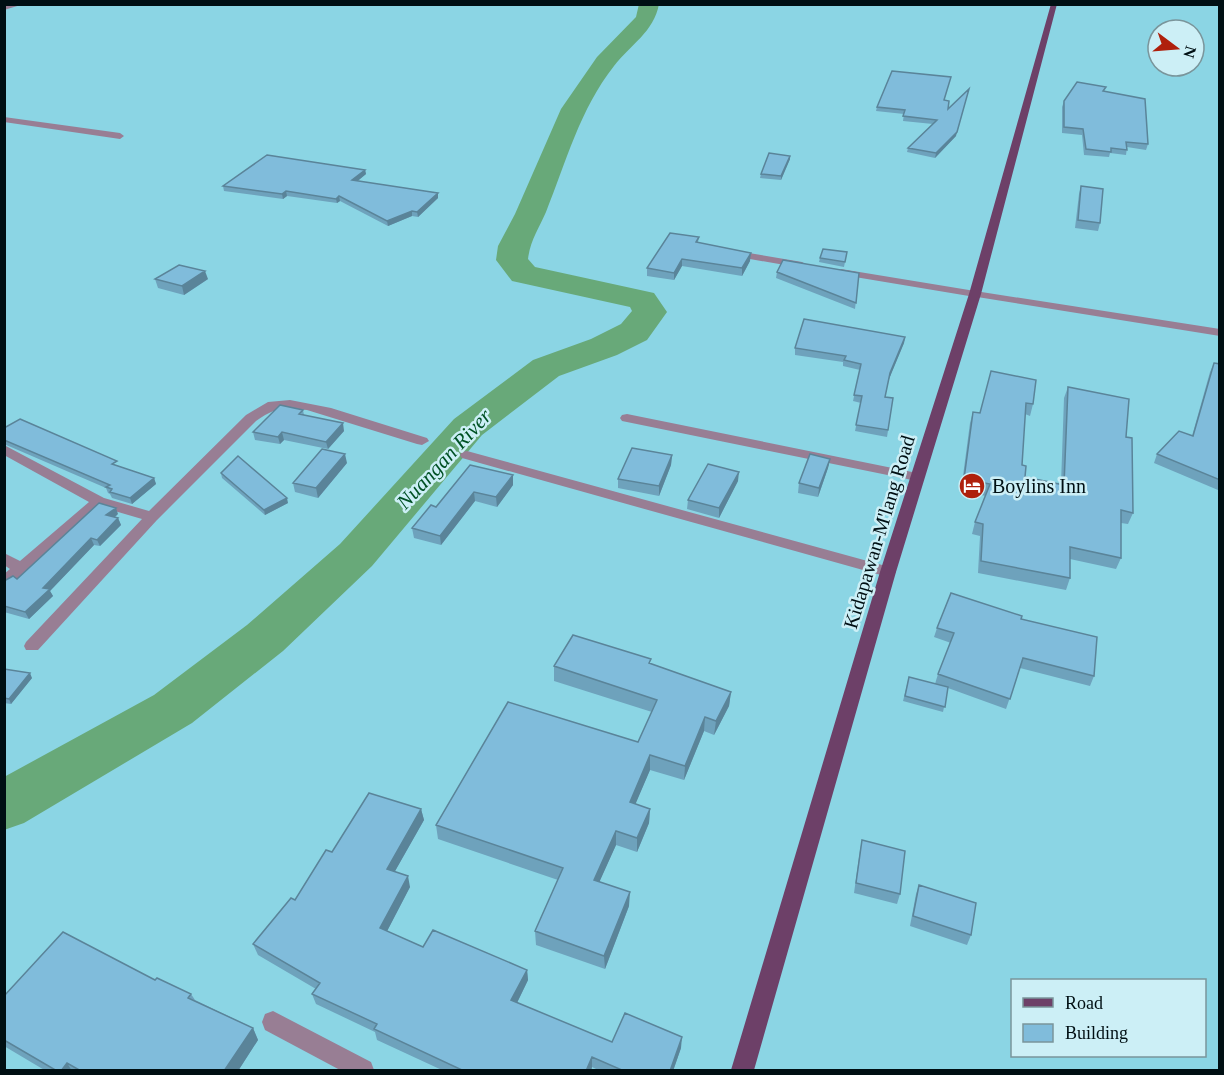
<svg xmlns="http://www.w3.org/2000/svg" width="1224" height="1075" font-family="Georgia,serif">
<rect width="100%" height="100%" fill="#8bd5e4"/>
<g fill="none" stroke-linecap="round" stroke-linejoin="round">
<path fill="#68a979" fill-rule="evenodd" d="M639,4H659C654,32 630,45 614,66C580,109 566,162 546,212C539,228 530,241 528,259L535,267L654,293L667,312L647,340L617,355L559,376L482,435L372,566L283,651L192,723L24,823L4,830V777L154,695L247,625L340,544L454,419L533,360L591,339L621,324L632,311L630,307L512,281L496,260L498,246L515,214L561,109L597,57L636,17Z"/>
<path fill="#987e94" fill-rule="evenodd" d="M10,4H24L4,10V6Z
M4,117L120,133L124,136L120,139L4,122Z
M731,250L802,262L807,265L802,268L727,255L726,253Z
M841,269L975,291L981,294L975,297L837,274L836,272Z
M290,400L331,408L427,438L429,441L422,445L417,444L307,410C282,407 276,407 256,421L157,520L38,650H26L24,646L26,642L142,519L101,507L27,573L4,588V574L10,569L4,565V553L20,561L89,502L4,455V445L104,498L149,511L246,415L268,402Z
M627,414L917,473L924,477L917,481L622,421L620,418L622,415Z
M467,451L893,568L896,572L893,576L888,577L462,458L460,455L462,452Z
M273,1011L371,1062L374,1070H340L265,1030L262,1022L265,1014Z"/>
<path fill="#987e94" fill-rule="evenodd" d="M975,291L1220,329V336L971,296L969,294Z"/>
<path fill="#6d4068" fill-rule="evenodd" d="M1051,4H1057L981,294L896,572L754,1070H731L880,572L969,294Z"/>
</g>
<path fill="#6ea2bc" d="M1105,92L1148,144L1146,150L1127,147L1126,155L1110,153L1109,157L1084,155L1082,135L1062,133V107L1064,101Z
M945,100L956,136L935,158L907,152L908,148L933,124L903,121L904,114L876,111L877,107Z
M790,156V159L781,180L760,178L761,174Z
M365,170L366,174L357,181L438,193V198L418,217L412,216L388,226L340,201L337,203L287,196L283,199L224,191L223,186Z
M1081,186L1100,223L1098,231L1075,228L1079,194Z
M699,237L698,242L750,261L742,276L682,266L674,280L647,276V268Z
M847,252L844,267L819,262L820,258Z
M777,272L859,273L855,309L776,278Z
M155,279H208L184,295L158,288Z
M905,337L904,343L889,379L885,397L893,398L887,437L855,431L861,403L853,401L860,370L843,366V362L795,355V348Z
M1214,363L1220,364V488L1218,490L1154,463L1157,454L1192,436L1210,372Z
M991,371L1033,404L1030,416L1025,414L1022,465L1025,477L1061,484L1064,398L1068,387L1126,437L1133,513L1128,524L1121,523V558L1116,569L1070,559V578L1066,590L978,573L980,536L972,534L975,522L986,496L961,491L970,423L973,412L980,413Z
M303,410L304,415L344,431L328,449L284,440L280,444L255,440L253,432Z
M4,428L154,478L156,484L132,504L112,498L110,494L108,493L106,488L4,444Z
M672,455L671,465L659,496L618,488V479Z
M830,459L828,468L818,497L798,493L799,483Z
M347,463L318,498L295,492L293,483Z
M221,473L288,503L265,515L222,478Z
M513,475V485L497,507L475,501L441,545L414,538L412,528L436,507Z
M738,481L719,518L687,509L688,500Z
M118,514L115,517L118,518L121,525L100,546L94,545L50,591L53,596L29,619L4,612V581L17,579Z
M1021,619L1094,676L1090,686L1020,668L1006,709L948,688L943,712L903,701L909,677L935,684L938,674L951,643L934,637L937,628Z
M651,664L731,692L729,706L714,735L704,731L684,780L650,770L635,804L650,809L649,823L637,852L616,845L599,882L629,906L605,969L536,945L535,931L558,880L438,839L436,825L638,742L652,712L554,681V666Z
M4,669L32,678L11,704L4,703Z
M421,809L424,820L395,871L410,887L387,931L423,947L527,970L528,980L517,1003L612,1042L681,1048L673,1071H600L592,1067L591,1071H444L377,1040L375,1032L316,1004L312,994L316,989L258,955L253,944L295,900L332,852Z
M862,840L900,894L897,904L854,893L860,850Z
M919,885L971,935L967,945L910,926L916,894Z
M155,980L191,994L195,1000L253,1028L258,1040L238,1071H46L4,1046V996Z"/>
<path fill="#5a8499" d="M969,89L956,136L935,158L936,153Z
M790,156V159L781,180V176Z
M365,170L366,174L353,185L352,180Z
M286,191L287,196L283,199L282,194Z
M438,193V198L418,217L417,212Z
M339,196L340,201L337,203L336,199Z
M412,211V216L388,226L387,221Z
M751,253L750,261L742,276V268Z
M682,259V266L674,280V273Z
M205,271L208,279L184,295L182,286Z
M905,337L904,343L889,379L890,373Z
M343,423L344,431L328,449L326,442Z
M282,432L284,440L280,444L278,437Z
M345,454L347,463L318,498L316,488Z
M672,455L671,465L659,496V486Z
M830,459L828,468L818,497L819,488Z
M739,472L738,481L719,518V508Z
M513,475V485L497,507L496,497Z
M154,478L156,484L132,504L130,498Z
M474,492L475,501L441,545L440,536Z
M287,498L288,503L265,515L264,510Z
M116,508L118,514L109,522L106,515Z
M118,518L121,525L100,546L97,540Z
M91,538L94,545L50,591L53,596L29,619L25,612L43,588Z
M30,673L32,678L11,704L9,699Z
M731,692L729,706L714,735L716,721Z
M705,717L704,731L684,780L685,766Z
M650,755V770L630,817V802Z
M421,809L424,820L390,880L387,869Z
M650,809L649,823L637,852V838Z
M616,831V845L594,894V880Z
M408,876L410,887L383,939L380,928Z
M630,892L629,906L605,969L604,956Z
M527,970L528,980L513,1011L511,1000Z
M253,1028L258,1040L238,1071H224Z
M682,1037L681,1048L673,1071H670Z
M592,1057V1067L591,1071H586Z
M67,1063L72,1071H61Z"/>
<path fill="#80bcdb" stroke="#5a8499" stroke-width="1.5" d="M892,71L951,77L944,100L949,101L948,109L969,89L957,132L936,153L908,148L937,120L903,116L905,110L877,107Z
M1077,82L1106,87L1103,91L1145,99L1148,144L1126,142L1127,150L1111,148V152L1086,149L1083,129L1064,127V101Z
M769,153L790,156L781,176L761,174Z
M267,155L365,170L352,180L438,193L417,212L412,211L387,221L339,196L336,199L286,191L282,194L223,186Z
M1081,186L1103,189L1100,223L1078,220Z
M670,233L699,237L696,242L751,253L742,268L682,259L674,273L647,268Z
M823,249L847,252L845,262L820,258Z
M783,260L859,273L856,303L777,272Z
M179,265L205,271L182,286L155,279Z
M804,319L905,337L890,373L885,397L893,398L888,430L856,425L862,396L854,395L861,364L844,360L846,356L795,348Z
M1214,363L1220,364V480L1157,454L1179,431L1193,436Z
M991,371L1036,380L1033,404L1026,403L1022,465L1026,466L1025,477L1064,485L1068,387L1129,399L1126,437L1132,438L1133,513L1121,510V558L1070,547V578L981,561L983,524L975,522L990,484L964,479L973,412L980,413Z
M280,405L303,410L299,414L343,423L326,442L282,432L278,437L253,432Z
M20,419L117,461L112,464L154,478L130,498L110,492L112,489L106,487L110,485L4,440V428Z
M632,448L672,455L659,486L618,479Z
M322,449L345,454L316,488L293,483Z
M810,454L830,459L819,488L799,483Z
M238,456L287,498L264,510L221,473Z
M708,464L739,472L719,508L688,500Z
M470,465L513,475L496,497L474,492L440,536L412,528L431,505L436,507Z
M99,503L116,508L106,515L118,518L97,540L91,538L43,588L50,589L25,612L4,606V581L13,576L17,579Z
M951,593L1022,616L1021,619L1097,637L1094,676L1023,658L1010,699L938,674L954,633L937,628Z
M573,635L651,659L649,663L731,692L716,721L705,717L685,766L650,755L630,802L650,809L637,838L616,831L594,880L630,892L604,956L535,931L563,868L436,825L508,702L638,742L657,700L554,666Z
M4,669L30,673L9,699L4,698Z
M909,677L948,687L945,707L905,696Z
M369,793L421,809L387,869L408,876L380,928L423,947L433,930L527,970L511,1000L612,1042L625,1013L682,1037L670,1071H624L592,1057L586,1071H464L374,1029L377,1024L312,994L320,983L253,944L291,898L295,900L326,850L332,852Z
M862,840L905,851L900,894L856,883Z
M919,885L976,903L971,935L913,916Z
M63,932L155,980L157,978L191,994L188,998L253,1028L224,1071H81L67,1063L61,1071H57L4,1040V996Z"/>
<defs>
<symbol id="hotel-disc" viewBox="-11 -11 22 22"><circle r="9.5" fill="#af200c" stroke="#cceff6"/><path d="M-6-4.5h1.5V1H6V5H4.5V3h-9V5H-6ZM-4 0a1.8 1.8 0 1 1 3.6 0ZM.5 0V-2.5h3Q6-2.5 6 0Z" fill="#fff"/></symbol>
</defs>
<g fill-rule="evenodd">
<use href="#hotel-disc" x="957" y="471" width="30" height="30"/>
</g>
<g text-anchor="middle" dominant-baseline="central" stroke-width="5" stroke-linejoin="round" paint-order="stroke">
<g font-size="20" fill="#000f13" stroke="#cceff6" text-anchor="start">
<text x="992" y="486">Boylins Inn</text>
</g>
<g font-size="20" fill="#000f13" stroke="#cceff6">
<text transform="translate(879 532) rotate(-73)">Kidapawan-M'lang Road</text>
</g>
<g font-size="21" font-style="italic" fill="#005124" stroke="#cceff6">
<text transform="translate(444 459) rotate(-47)">Nuangan River</text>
</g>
</g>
<rect width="1224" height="1075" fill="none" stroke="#000f13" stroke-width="12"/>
<rect x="1011" y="979" width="195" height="78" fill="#cceff6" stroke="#7a959b" stroke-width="1.5"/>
<rect x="1023" y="998" width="30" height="9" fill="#6d4068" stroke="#7a959b" stroke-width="1.5"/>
<text x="1065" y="1009" font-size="18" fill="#000f13">Road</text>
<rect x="1023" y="1024" width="30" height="18" fill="#80bcdb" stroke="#7a959b" stroke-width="1.5"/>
<text x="1065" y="1039" font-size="18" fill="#000f13">Building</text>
<g transform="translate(1176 48) rotate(106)"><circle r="28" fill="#cceff6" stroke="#7a959b" stroke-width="1.5"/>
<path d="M0-4.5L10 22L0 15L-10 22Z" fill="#af200c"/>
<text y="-9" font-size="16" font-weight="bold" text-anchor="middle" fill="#000f13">N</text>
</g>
</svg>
